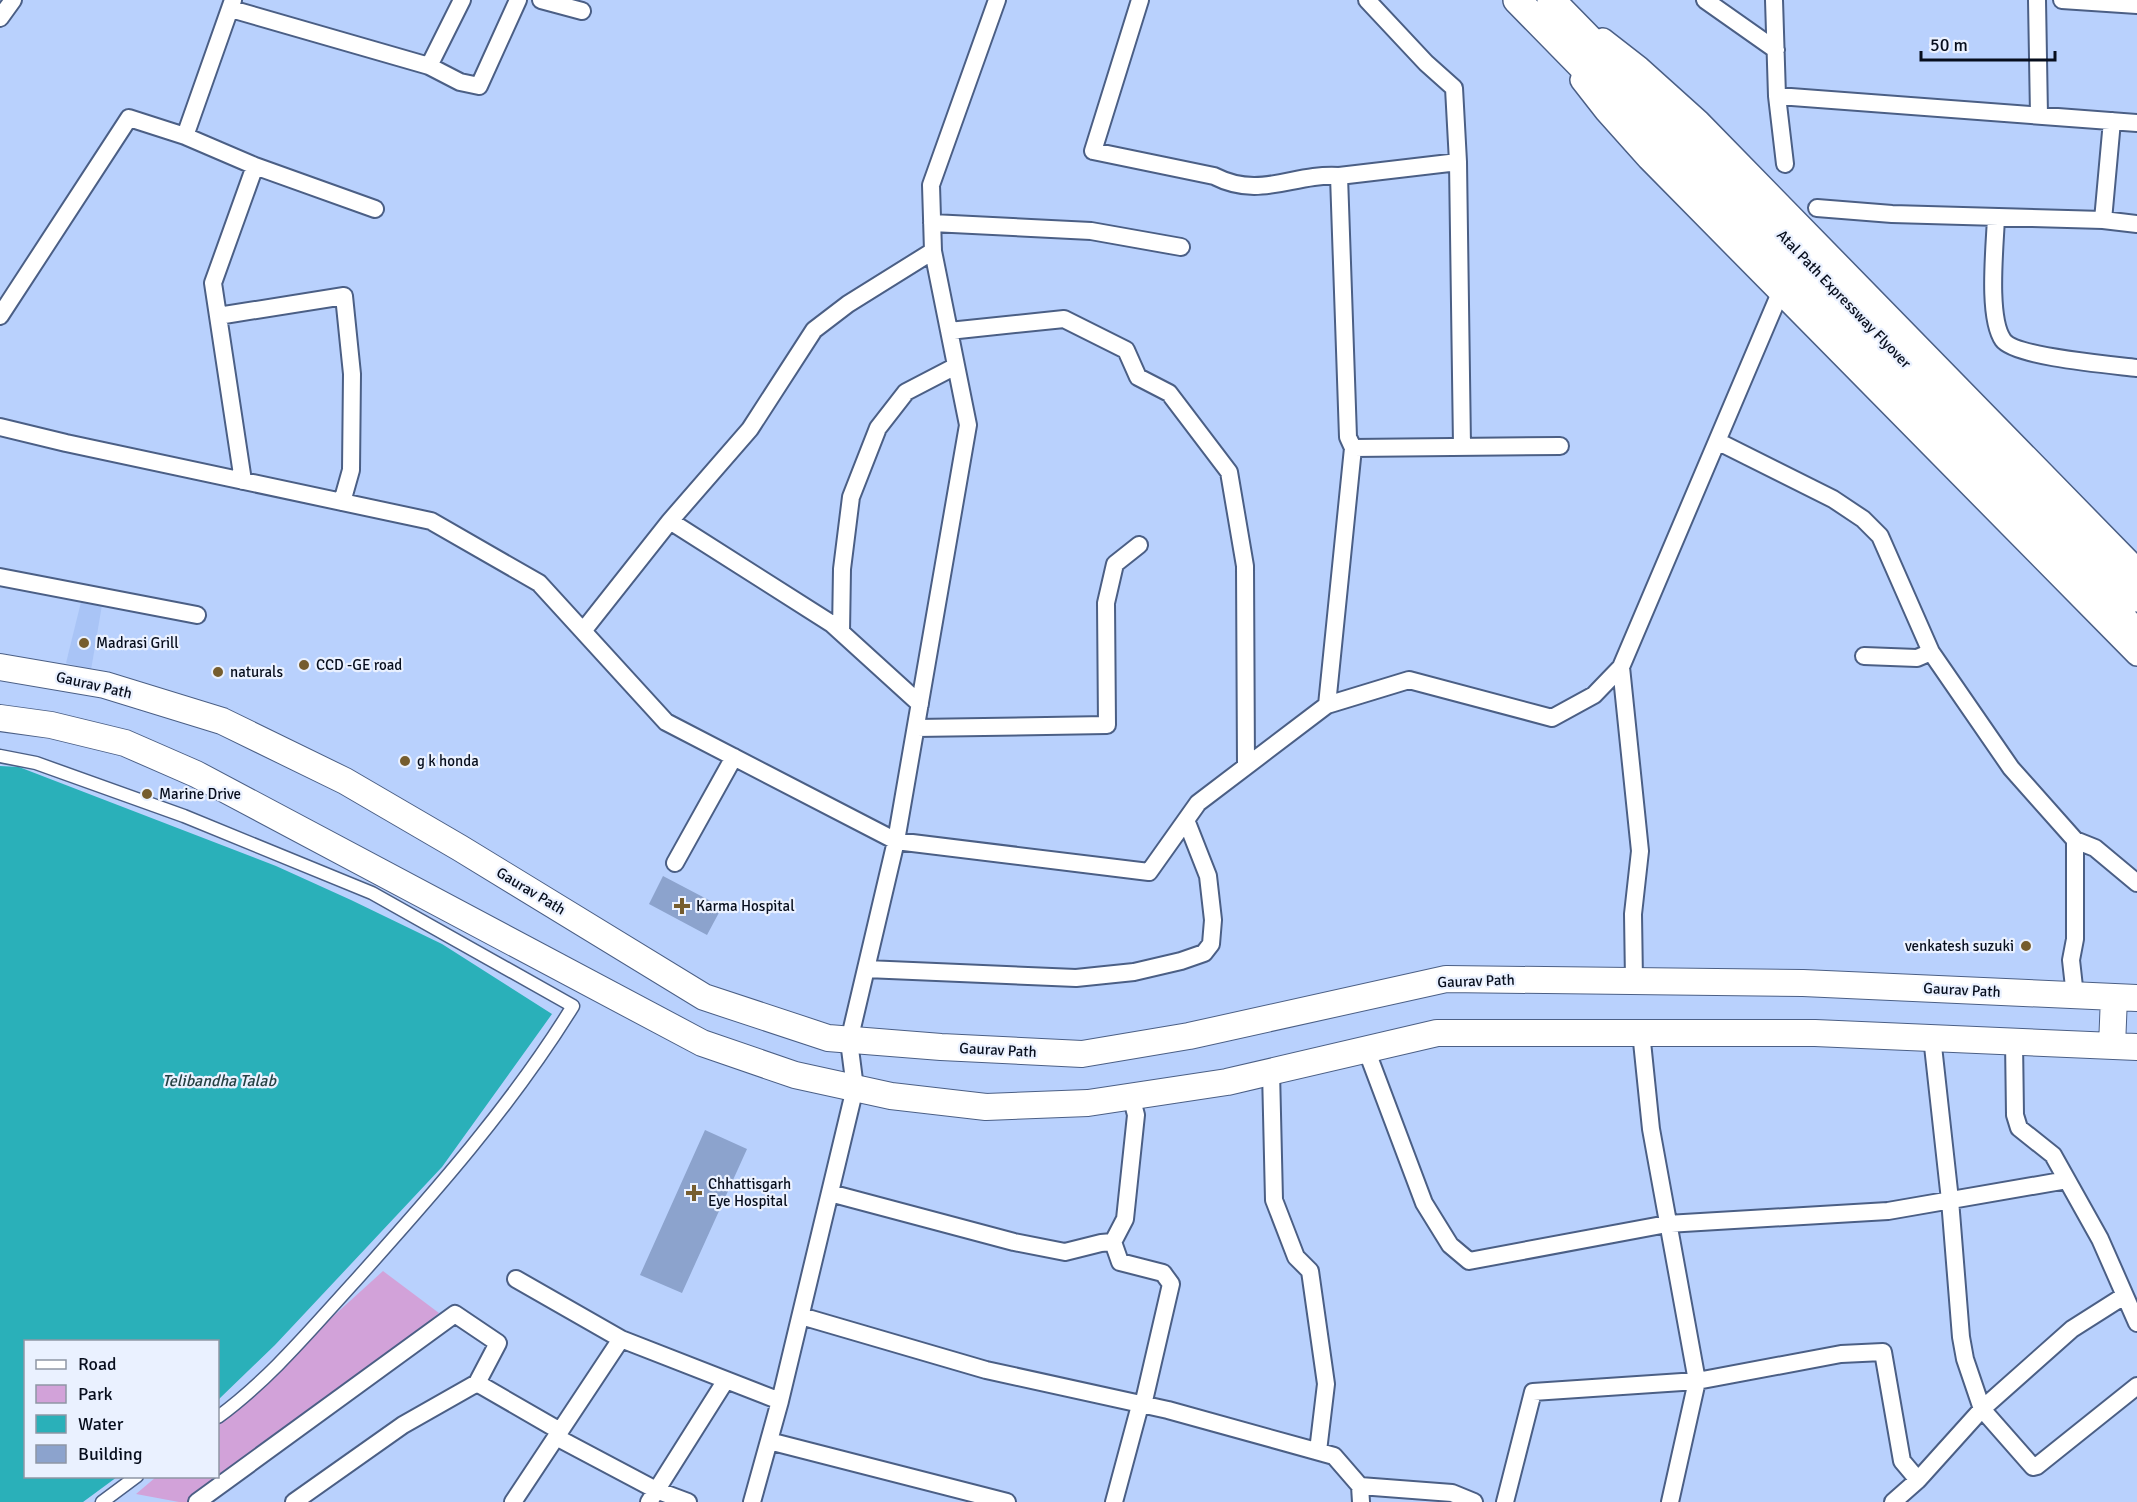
<svg xmlns="http://www.w3.org/2000/svg" width="2137" height="1502" font-family="Signika,sans-serif">
<rect width="100%" height="100%" fill="#b9d1fd"/>
<path fill="#a9c4f6" d="M81,602L102,605L91,670L66,663Z"/>
<path fill="#d2a2d9" d="M383,1271L439,1313L326,1405L201,1502H179L136,1494L156,1477L218,1476V1421Z"/>
<path fill="#2ab0b9" d="M0,766L19,767L276,866L351,900L442,944L552,1014L442,1167L275,1345L218,1400V1342H26V1476L117,1477L83,1502H0Z"/>
<path fill="#8ca3cd" d="M663,876L722,907L707,935L649,904Z
M705,1130L747,1149L682,1293L640,1275Z"/>
<g fill="none" stroke-linecap="round" stroke-linejoin="round">
<defs>
<path id="pedestrian" d="M0,756L36,763L184,816L372,893L573,1006C512,1105 434,1193 356,1280C312,1328 270,1379 218,1417
M102,1502L137,1476"/>
<path id="minor" d="M541,0L582,11
M1140,0L1093,151L1214,176C1261,200 1292,173 1339,176L1458,162
M1367,0L1426,63L1454,88L1458,162L1462,446
M1705,0L1776,50
M1774,0L1777,96L1785,164
M2037,0L2039,115
M2062,0L2137,5
M231,9L429,66L460,82L479,86L518,0
M0,18L13,0
M429,66L462,0
M1777,96L2137,123
M185,136L233,0
M1817,208L1892,214L2103,220L2137,224
M1996,217C1995,246 1987,317 2003,340C2015,357 2113,365 2137,368
M2103,220L2112,121
M932,223L1091,231L1181,247
M0,316L129,118L185,136L255,166L375,209
M218,316L344,296L352,374L351,470L342,502
M949,331L1064,319L1126,350L1138,377L1169,393L1229,472L1245,566L1246,766
M0,427L66,443L431,521L539,583L666,722L896,841L1149,872L1198,803L1327,705L1409,680L1552,718L1594,695L1621,667L1780,293
M1717,441L1833,499L1863,519L1880,536L1931,652L2011,768L2075,840L2095,848L2137,883
M1353,448L1560,446
M243,481L213,283L255,166
M670,521L832,624L920,704
M0,577L197,615
M583,631L670,521L750,429L814,330L848,304L933,251
M841,632L842,569L851,497L878,428L906,392L956,366
M1864,656L1917,658L1931,652
M1621,667L1640,851L1633,914L1634,981
M1327,705L1353,448L1348,437L1339,176
M916,728L1107,725L1106,603L1115,564L1139,545
M2075,840V939L2071,960L2075,996
M675,863L734,757
M866,969L1076,978L1134,972L1181,961L1204,953L1211,944L1213,920L1208,876L1186,820
M1641,1032L1651,1129L1697,1381L1670,1502
M1932,1037L1950,1200L1961,1337L1965,1359L1982,1409L2033,1467L2037,1466L2137,1386
M2014,1041L2015,1115L2019,1128L2053,1155L2067,1180
M1366,1049L1424,1203L1450,1245L1469,1261L1667,1224L1888,1211L2067,1180L2100,1239L2137,1323
M1271,1071L1274,1200L1296,1257L1310,1271L1326,1384L1318,1451
M830,1193L1014,1242L1065,1252L1101,1243L1113,1242L1120,1262L1163,1273L1171,1284L1143,1405L1139,1409L1114,1502
M1113,1242L1125,1219L1136,1115L1131,1096
M516,1279L621,1339L780,1401
M801,1316L986,1370L1168,1410L1334,1456L1360,1486L1361,1502
M556,1437L656,1490L688,1502
M769,1441L1007,1502
M1360,1486L1452,1493L1474,1502
M197,1502L455,1314L498,1343L477,1383
M294,1502L403,1425L477,1383L560,1431
M513,1502L621,1339
M649,1502L726,1380
M752,1502L780,1401L855,1088L849,1041L896,841L968,425L933,251L931,185L997,0
M1505,1502L1533,1392L1697,1381L1841,1354L1883,1352L1902,1461L1918,1480
M1893,1502L1918,1480L1982,1409L2072,1329L2124,1296"/>
<path id="tertiary" d="M1603,39L1639,67L1699,121L2137,569
M1581,80L1606,112L1648,159L2137,655"/>
<path id="primary" d="M0,667L105,685L222,721L345,781L460,848L704,997L828,1038L941,1047L1082,1054L1189,1036L1446,979L1803,983L2137,998
M0,718L51,725L125,743L196,774L702,1043L795,1075L891,1096L986,1107L1088,1103L1227,1082L1437,1033H1815L2137,1047
M2112,1046L2114,997"/>
<path id="trunk" d="M1517,0L2137,633
M1551,0L2137,598"/>
</defs>
<use href="#pedestrian" stroke="#4b5f85" stroke-width="15"/>
<use href="#minor" stroke="#4b5f85" stroke-width="20"/>
<use href="#tertiary" stroke="#4b5f85" stroke-width="24"/>
<use href="#primary" stroke="#4b5f85" stroke-width="28"/>
<use href="#trunk" stroke="#4b5f85" stroke-width="30"/>
<use href="#pedestrian" stroke="#fff" stroke-width="12"/>
<use href="#minor" stroke="#fff" stroke-width="16"/>
<use href="#tertiary" stroke="#fff" stroke-width="21"/>
<use href="#primary" stroke="#fff" stroke-width="26"/>
<use href="#trunk" stroke="#fff" stroke-width="27"/>
</g>
<g fill="#765d2e" stroke="#eaf1ff" stroke-width="2">
<circle cx="84" cy="643" r="6"/>
<circle cx="304" cy="665" r="6"/>
<circle cx="218" cy="672" r="6"/>
<circle cx="405" cy="761" r="6"/>
<circle cx="147" cy="794" r="6"/>
<path d="M679 897h6v6h6v6h-6v6h-6v-6h-6v-6h6z"/>
<circle cx="2026" cy="946" r="6"/>
<path d="M691 1184h6v6h6v6h-6v6h-6v-6h-6v-6h6z"/>
</g>
<g text-anchor="middle" dominant-baseline="central" stroke-width="4.5" stroke-linejoin="round" paint-order="stroke">
<g font-size="15" fill="#070e1d" stroke="#eaf1ff">
<text transform="translate(1844 299) rotate(46)">Atal Path Expressway Flyover</text>
<text transform="translate(94 685) rotate(13)">Gaurav Path</text>
<text transform="translate(531 891) rotate(31)">Gaurav Path</text>
<text transform="translate(1476 981) rotate(-2)">Gaurav Path</text>
<text transform="translate(1962 990) rotate(3)">Gaurav Path</text>
<text transform="translate(998 1050) rotate(3)">Gaurav Path</text>
</g>
<g font-size="15" fill="#070e1d" stroke="#eaf1ff" text-anchor="start">
<text x="96" y="643">Madrasi Grill</text>
<text x="316" y="665">CCD -GE road</text>
<text x="230" y="672">naturals</text>
<text x="417" y="761">g k honda</text>
<text x="159" y="794">Marine Drive</text>
<text x="696" y="906">Karma Hospital</text>
<text x="2014" y="946" text-anchor="end">venkatesh suzuki</text>
<text x="708" y="1184">Chhattisgarh<tspan x="708" dy="17">Eye Hospital</tspan></text>
</g>
<g font-size="16" font-style="italic" fill="#264143" stroke="#eaf1ff">
<text x="219" y="1081">Telibandha Talab</text>
</g>
</g>
<rect x="24" y="1340" width="195" height="138" fill="#eaf1ff" stroke="#8f96a5" stroke-width="1.5"/>
<rect x="36" y="1360" width="30" height="9" fill="#ffffff" stroke="#8f96a5" stroke-width="1.5"/>
<text x="78" y="1370" font-size="18" fill="#070e1d">Road</text>
<rect x="36" y="1385" width="30" height="18" fill="#d2a2d9" stroke="#8f96a5" stroke-width="1.5"/>
<text x="78" y="1400" font-size="18" fill="#070e1d">Park</text>
<rect x="36" y="1415" width="30" height="18" fill="#2ab0b9" stroke="#8f96a5" stroke-width="1.5"/>
<text x="78" y="1430" font-size="18" fill="#070e1d">Water</text>
<rect x="36" y="1445" width="30" height="18" fill="#8ca3cd" stroke="#8f96a5" stroke-width="1.5"/>
<text x="78" y="1460" font-size="18" fill="#070e1d">Building</text>
<path d="M1921 51v9h134v-9" fill="none" stroke="#070e1d" stroke-width="3"/>
<text x="1930" y="51" font-size="18" fill="#070e1d" stroke="#eaf1ff" stroke-width="4.5" paint-order="stroke">50 m</text>
</svg>
